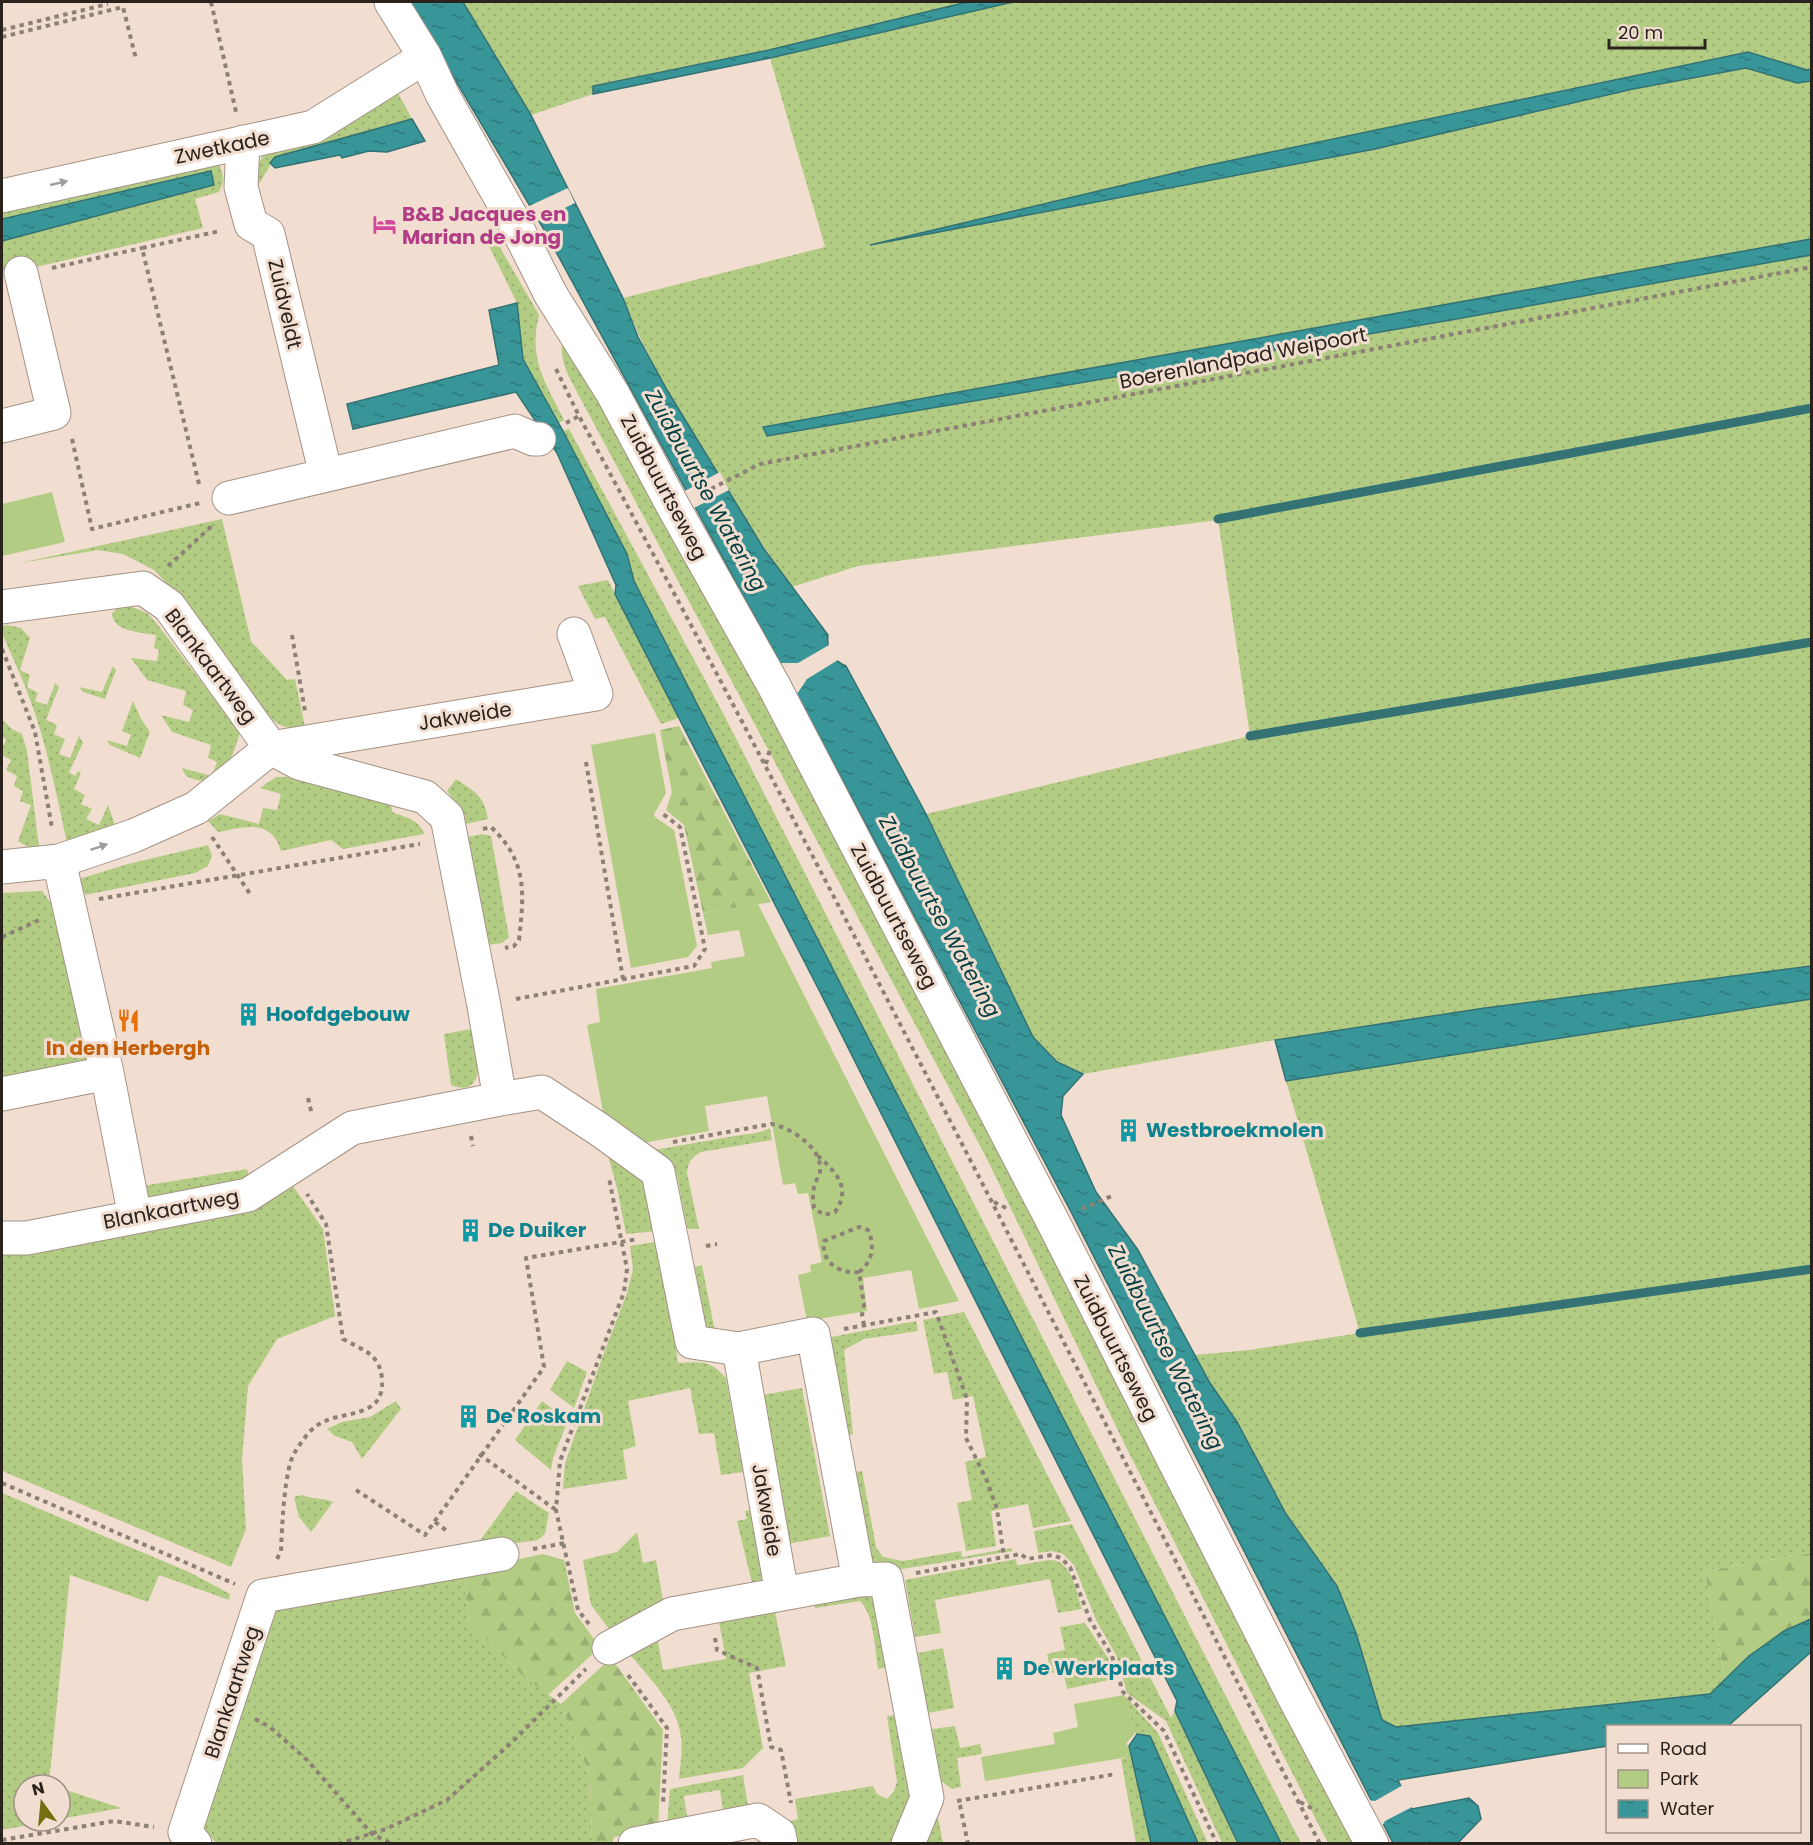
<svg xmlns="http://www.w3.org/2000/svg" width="1813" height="1845" font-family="Poppins,sans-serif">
<defs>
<pattern id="grass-dots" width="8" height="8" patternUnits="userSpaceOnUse" patternTransform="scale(1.5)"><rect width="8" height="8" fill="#b3cc84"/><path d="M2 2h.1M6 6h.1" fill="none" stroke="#9aaf72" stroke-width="1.8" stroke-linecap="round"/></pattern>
<pattern id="forest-firs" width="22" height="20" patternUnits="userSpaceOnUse" patternTransform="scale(1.5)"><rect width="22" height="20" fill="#b3cc84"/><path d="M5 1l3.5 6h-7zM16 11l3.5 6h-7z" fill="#9aaf72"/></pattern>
<pattern id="water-ripples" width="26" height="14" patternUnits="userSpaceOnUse" patternTransform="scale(1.5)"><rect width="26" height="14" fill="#389598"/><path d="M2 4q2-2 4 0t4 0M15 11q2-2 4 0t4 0" fill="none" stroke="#2f797b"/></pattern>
</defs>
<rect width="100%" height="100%" fill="#f1ded0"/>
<path fill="url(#grass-dots)" d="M463,2H967L769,50L593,86V94L531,115Z
M1013,2H1811V966L1485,1008L1275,1040L1083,1074L1057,1062L1033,1037L926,814L1250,736L1218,520L858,566L792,587C763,547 737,506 711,464C678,410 646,357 623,298L825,247L770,58Z
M397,91L412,119L275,157L259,184V163L267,148Z
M218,162C224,174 225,181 219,192L195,199L203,228L36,267L34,263L2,271V241L214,184L210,171L2,219V206Z
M494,237L539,315C528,360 545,381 564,420L559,423L523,359L517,303L486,240Z
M563,338L844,847L1354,1843H1328L1126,1447L987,1159L569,377C563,364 560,353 563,338Z
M569,429L724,715L1301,1843H1281L634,581L627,554L563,431Z
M222,519L251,641L287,680L295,679L305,727C290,729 280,728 270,717L174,591L154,570L123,554L98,550L20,563Z
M608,580L615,594L679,718L661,724L605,617L595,619L578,586Z
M127,605L147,613L157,624L240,732C232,760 221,793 186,776L182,768L212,776L217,762L208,758L211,745L172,732L161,715L189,722L193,710L183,705L186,691L147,680L131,658L157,661L159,650L154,648L156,635C141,632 112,632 112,613L121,606Z
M7,625L21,628L30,638L20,670L30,675L27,687L38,693L35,701L47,705L55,683L59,687L46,720L57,725L54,734L65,739L59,754L70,758L79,736L83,743L69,772L75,776L78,771L81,773L74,789L85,795L81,804L92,809L86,819L99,825L108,805L115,825L67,843C57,797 48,750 32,705C24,681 12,657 2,633V627Z
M113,666L116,670L105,699L83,692L79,687L102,692Z
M133,701L141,719L150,732L140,758L110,745L107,740L127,746L131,735L122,731Z
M2,719L12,729L22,734L27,751L39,847L31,849L18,841L31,805L20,801L23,791L14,786L17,776L6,770L11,760L2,755V749L6,740L2,736Z
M276,777H286L391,803L392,812C405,817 420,820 424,834L343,849L331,840L281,851C271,817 245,828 218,832L208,821L220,814L259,824L263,808L277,810L281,794L260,788Z
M456,779C475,792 484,795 488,819L466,824L464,813L447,791Z
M482,834L491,836L509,937L502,943L488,945L468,837Z
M208,845L212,856L208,866L195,873L85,895L79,879L128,864Z
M42,891L67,925L93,1055L85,1070L2,1085V893Z
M1811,999V1553L1705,1571L1725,1680L1710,1694L1396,1727L1382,1720L1356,1633L1337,1586L1286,1514L1195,1355L1249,1350L1360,1333L1286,1081Z
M476,1028C477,1047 489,1100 451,1085L444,1034Z
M770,1128L772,1140L701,1152C691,1158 688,1162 687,1173L699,1229H689L687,1227L677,1176L673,1169L654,1150C679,1146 704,1141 729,1137C744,1134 756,1135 770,1128Z
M608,1155L647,1184L658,1231L626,1234L618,1192Z
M247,1169L250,1182L144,1202L142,1186Z
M288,1179L323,1229L335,1316L277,1339L248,1386L242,1459L246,1529L231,1567L2,1471V1248Z
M660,1241L678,1363C702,1362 709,1359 726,1378L743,1472L721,1475L714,1433L699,1434L690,1388L628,1401L636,1446L623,1450L627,1479L563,1489L565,1463L601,1361L627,1293L633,1269L630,1246Z
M702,1265L714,1327L735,1342L706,1327L695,1267Z
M964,1312L1071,1521L1033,1528L1028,1504L991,1511L996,1546L966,1551L957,1503L972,1500L965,1462L986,1457L973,1396L953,1400L947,1372L934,1374L923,1320Z
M916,1321L918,1331L864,1339L844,1350L853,1434L843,1437L826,1344L831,1337Z
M567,1361L587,1372L574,1408L550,1390Z
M802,1388L830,1536L788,1544L762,1395Z
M396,1401L401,1409L362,1459L352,1442L335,1436L327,1429L342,1422L370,1417Z
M542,1401L568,1420L553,1458L551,1470L515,1440Z
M862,1471L876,1547L883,1557L903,1561L961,1551L962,1557L1011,1548L1012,1551L890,1571L870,1562L850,1473Z
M516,1491L549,1513L545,1534L538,1540L474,1549Z
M2,1493L189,1572L230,1594L229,1600L159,1575L148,1602L70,1575L49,1783L52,1785H24V1821H51L2,1830Z
M302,1495C313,1500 322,1497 333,1502L311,1532L299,1517L294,1497Z
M750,1510L764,1585L752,1583L737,1521L747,1519L745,1511Z
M1072,1524L1171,1718L1175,1711L1238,1843H1222L1166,1721L1127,1693L1116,1655L1096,1620L1074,1565L1063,1554L1051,1551L1038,1553L1034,1531Z
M637,1532L643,1563L656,1560L664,1606L612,1633L591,1605L583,1560L617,1552Z
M1016,1559L1017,1565C1028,1564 1040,1561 1050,1560C1072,1559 1076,1593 1082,1609L1058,1613L1050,1579L935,1600L941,1633L915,1637L905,1580Z
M463,1571L469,1622L522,1675L561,1704L590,1775L592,1843L217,1844L202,1826L268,1610Z
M868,1593L875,1601L890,1667L878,1669C875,1650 874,1614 860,1601L815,1608L813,1597Z
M775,1612L786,1666L749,1673L763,1748L743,1768L679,1779C680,1765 683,1751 681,1737C677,1703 647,1676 626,1650L657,1636L663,1670L726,1659L719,1622Z
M1085,1623L1108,1658L1114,1679L1067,1689L1063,1671L1051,1673L1047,1654L1065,1650L1060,1627Z
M943,1648L954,1708L928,1713L918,1653Z
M1124,1695L1158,1733L1208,1843H1198L1150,1736L1135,1733Z
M898,1715L914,1809L898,1843H796L790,1821L798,1819L795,1799L873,1786L877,1794L887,1799L894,1791L897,1782L887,1716Z
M955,1726L960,1748L980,1744L982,1754L957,1758L961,1787L952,1789L941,1781L932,1729Z
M1126,1744L1129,1746L1151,1843H1136L1121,1759L1128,1757Z
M743,1775L749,1812L724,1817L720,1790L684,1796L688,1823L667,1826L670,1789Z
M60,1788L121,1808L60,1819Z
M936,1808L943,1843L915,1844Z"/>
<path fill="url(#forest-firs)" d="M679,726L771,902L703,913L684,825L666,810L672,792L660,730Z
M1811,1553V1619C1775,1635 1753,1652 1725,1680L1705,1571Z
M543,1554L564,1560L575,1613L600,1647L548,1695L522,1675L469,1622L463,1571Z
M611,1658L663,1730L658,1828L614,1837L612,1843H592L590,1775L561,1704Z"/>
<path fill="#b3cc84" d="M52,492L65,542L2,556V504Z
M655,733L666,793L654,814L655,817L674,830L697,946L688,957L631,968L591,745Z
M758,904L959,1301L919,1309L911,1270L863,1278L867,1311L807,1321L798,1275L811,1272L810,1265L822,1262L808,1193L798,1194L795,1183L783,1185L767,1096L705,1106L709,1131L643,1143L604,1117L587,1025L600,1022L596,989L712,968L711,962L745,956L739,930L708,935L703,913Z
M1124,1695L1135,1733L1126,1744L1128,1757L985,1781L981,1757L1055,1744L1053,1733L1078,1727L1074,1704Z"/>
<path fill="url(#water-ripples)" stroke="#347273" stroke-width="1.5" d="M409,2H463L531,115L623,298L638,337L667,390L764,549L828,635C826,650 833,661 846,666L926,814L1033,1037L1057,1062L1083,1074L1063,1096L1061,1115L1096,1192L1138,1250L1210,1383L1237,1422L1286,1514L1337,1586L1356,1633L1382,1720L1396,1727L1710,1694L1749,1656L1784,1631L1811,1619V1652L1728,1726H1608L1607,1746L1398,1780L1412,1809L1469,1798L1478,1806L1481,1819L1458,1843H1393L1069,1208L797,694L543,228Z
M967,2H1013L770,58L593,94V86L769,50Z
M1748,52L1807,70L1811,69V81L1797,83L1746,68L1633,89L1375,149L870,245L1200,167Z
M412,119L425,141L387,152L369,151L342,158L340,155L275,168L270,163L275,157Z
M211,171L214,185L2,241V219Z
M1811,239V255L1451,320L767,436L763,427Z
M517,303L523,359L563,431L627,554L634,581L1281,1843H1238L1175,1711L1177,1701L820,992L615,594L616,585L557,453L516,392L353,429L347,404L499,365L489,310Z
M1811,966V999L1286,1081L1275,1040L1485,1008Z
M1137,1734L1150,1736L1198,1843H1151L1129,1746Z"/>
<path fill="#f1ded0" d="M568,188L575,203L536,222L527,207Z
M720,472L729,490L692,509L683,492Z
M829,645L838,660L807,679L797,694L781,663H798Z
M1403,1785L1414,1806L1385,1821L1381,1828L1367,1800L1375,1801Z"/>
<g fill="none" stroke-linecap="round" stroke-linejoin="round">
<path stroke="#347273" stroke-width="9" d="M1218,519L1812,408
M1250,736L1812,642
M1360,1333L1812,1269"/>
<defs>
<path id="minor" d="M391,2L425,57L443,96L512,218L551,295L613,394L674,508L774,686L1053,1222L1294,1697L1372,1844
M243,142L241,187L251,224L268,234L326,475
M2,196L313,127L425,57
M2,426L54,413L21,273
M229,498L515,431L533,439H539
M2,607L143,588L169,606L271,748L299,763L425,797L447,817L484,1006L500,1099L542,1092L600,1130L658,1172L692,1342L739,1349L782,1594L859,1580L886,1579L927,1798L908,1844
M59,861L107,1073L135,1217
M2,867L59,861L133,836L196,808L271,748L596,694L574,634
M2,1094L107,1073
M2,1238H27L248,1195L352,1128L500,1099
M739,1349L813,1334L859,1580
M609,1648L672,1614L782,1594
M195,1844L185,1832L263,1596L502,1554
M635,1844L758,1820L779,1834L781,1844"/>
</defs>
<use href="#minor" stroke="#a49285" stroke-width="35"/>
<path stroke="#8d8076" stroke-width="4" stroke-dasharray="4.5 4.5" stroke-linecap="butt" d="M211,2L236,112
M2,30L108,4
M2,37L123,7L136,59
M52,268L142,248
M556,369L579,416C834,888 1076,1366 1320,1844
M566,423L579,416
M72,439L92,529L200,503
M199,484L142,248L220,231
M703,493L760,464L1812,267
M168,566L214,524
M292,635L305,711
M2,649L35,732L52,828
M586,762L623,979
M766,764L770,749
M483,829L491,827C528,862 524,893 519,940L514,946L505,948
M212,837L252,897
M99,899L420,844
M2,937L39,920
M516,999L694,966L705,949L680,827L663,814
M308,1098L312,1115
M471,1136L473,1146
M673,1142L771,1124C790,1127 823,1148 820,1171C820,1175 816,1180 815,1184C812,1192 813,1200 814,1208L824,1215L835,1212C852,1188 836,1172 818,1156
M994,1202L1008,1209
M1082,1209L1114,1195
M706,1246L717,1244
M859,1272C840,1274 821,1263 824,1241L859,1227L868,1230C875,1246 873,1261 859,1272L864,1305L862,1315L864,1325
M844,1329L936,1312L967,1399L966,1438L987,1481L997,1509L1004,1557
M479,1454L556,1510
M2,1483L235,1584
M356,1490L425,1535L544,1367L526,1258L638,1239
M435,1522L447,1531
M533,1549L565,1543
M277,1559L281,1551C282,1529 284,1468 295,1452C300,1444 308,1432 315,1427C338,1408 385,1422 382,1379C380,1354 363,1350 343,1339L326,1224L307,1194
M916,1573L1021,1554L1027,1559L1052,1555L1061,1558L1070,1567L1090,1620L1112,1656L1123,1692L1164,1731L1217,1844
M589,1624L578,1610L556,1510L560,1461L624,1292L627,1269L609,1178
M715,1638L717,1650L757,1668L771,1747L781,1750L791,1803
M628,1675L667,1728L663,1805
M255,1719L270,1727L307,1760L372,1834L392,1844
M957,1801L1116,1774
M1300,1802L1317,1811
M960,1805L968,1844
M2,1840L114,1821L154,1827
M338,1844L386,1829L447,1800L510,1744L586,1669"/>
<use href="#minor" stroke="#fff" stroke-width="33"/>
</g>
<defs><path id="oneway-solid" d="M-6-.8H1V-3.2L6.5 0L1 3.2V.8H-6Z" transform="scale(1.5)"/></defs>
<g fill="#9f9c99">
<use href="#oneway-solid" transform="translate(59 183) rotate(-13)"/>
<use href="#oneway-solid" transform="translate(99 847) rotate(-19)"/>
</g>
<defs>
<symbol id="hotel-bare" viewBox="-9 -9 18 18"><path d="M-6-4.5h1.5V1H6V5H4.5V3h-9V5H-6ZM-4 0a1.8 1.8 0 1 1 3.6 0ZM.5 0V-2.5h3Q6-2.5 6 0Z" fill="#d1479c" stroke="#f1ded0" stroke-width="2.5" paint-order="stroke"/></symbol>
<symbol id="building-bare" viewBox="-9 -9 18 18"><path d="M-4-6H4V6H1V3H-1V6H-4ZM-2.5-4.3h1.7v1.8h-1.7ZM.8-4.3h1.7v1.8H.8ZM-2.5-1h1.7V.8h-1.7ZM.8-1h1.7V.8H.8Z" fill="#0f9aa8" stroke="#f1ded0" stroke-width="2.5" paint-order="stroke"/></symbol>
<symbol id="restaurant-bare" viewBox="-9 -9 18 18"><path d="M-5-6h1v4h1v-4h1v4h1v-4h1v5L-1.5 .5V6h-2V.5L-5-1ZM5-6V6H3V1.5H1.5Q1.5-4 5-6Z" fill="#e8710a" stroke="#f1ded0" stroke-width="2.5" paint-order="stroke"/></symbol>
</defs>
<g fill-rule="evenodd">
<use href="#hotel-bare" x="368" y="208" width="33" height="33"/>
<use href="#building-bare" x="232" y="998" width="33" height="33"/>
<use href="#restaurant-bare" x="112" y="1004" width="33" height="33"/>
<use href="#building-bare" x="1112" y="1114" width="33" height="33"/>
<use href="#building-bare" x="454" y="1214" width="33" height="33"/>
<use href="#building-bare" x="452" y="1400" width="33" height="33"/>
<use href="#building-bare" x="988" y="1652" width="33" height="33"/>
</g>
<g text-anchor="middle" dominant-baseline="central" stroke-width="6" stroke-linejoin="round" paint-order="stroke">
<g font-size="20" fill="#29221d" stroke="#f1ded0">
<text transform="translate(222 147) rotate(-12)">Zwetkade</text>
<text transform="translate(285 304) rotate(77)">Zuidveldt</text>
<text transform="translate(1243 358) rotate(-11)">Boerenlandpad Weipoort</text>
<text transform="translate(664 487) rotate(62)">Zuidbuurtseweg</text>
<text transform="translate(211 666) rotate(53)">Blankaartweg</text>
<text transform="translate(465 716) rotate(-9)">Jakweide</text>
<text transform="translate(894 916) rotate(62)">Zuidbuurtseweg</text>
<text transform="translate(171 1209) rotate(-11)">Blankaartweg</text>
<text transform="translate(1116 1348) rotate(63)">Zuidbuurtseweg</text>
<text transform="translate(767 1510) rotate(80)">Jakweide</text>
<text transform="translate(232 1692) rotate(-72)">Blankaartweg</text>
</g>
<g font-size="20" font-weight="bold" fill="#b23c85" stroke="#f1ded0" text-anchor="start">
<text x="402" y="214">B&amp;B Jacques en<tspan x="402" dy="23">Marian de Jong</tspan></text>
</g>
<g font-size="20" font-weight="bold" fill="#0d838f" stroke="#f1ded0" text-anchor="start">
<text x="266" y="1014">Hoofdgebouw</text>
<text x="1146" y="1130">Westbroekmolen</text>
<text x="488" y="1230">De Duiker</text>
<text x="486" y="1416">De Roskam</text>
<text x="1023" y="1668">De Werkplaats</text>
</g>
<g font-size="20" font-weight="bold" fill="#c56008" stroke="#f1ded0">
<text x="128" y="1048">In den Herbergh</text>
</g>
<g font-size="21" font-style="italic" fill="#033e40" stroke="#f1ded0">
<text transform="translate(706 490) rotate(61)">Zuidbuurtse Watering</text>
<text transform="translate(940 916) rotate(61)">Zuidbuurtse Watering</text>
<text transform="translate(1166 1347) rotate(63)">Zuidbuurtse Watering</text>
</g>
</g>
<rect width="1813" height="1845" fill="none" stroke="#29221d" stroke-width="6"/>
<rect x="1606" y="1725" width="195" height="108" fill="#f1ded0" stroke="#a19388" stroke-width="1.5"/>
<rect x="1618" y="1744" width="30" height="9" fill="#ffffff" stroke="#a19388" stroke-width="1.5"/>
<text x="1660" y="1755" font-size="18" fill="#29221d">Road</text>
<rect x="1618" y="1770" width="30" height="18" fill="#b3cc84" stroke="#a19388" stroke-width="1.5"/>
<text x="1660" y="1785" font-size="18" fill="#29221d">Park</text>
<rect x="1618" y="1800" width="30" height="18" fill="url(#water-ripples)" stroke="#a19388" stroke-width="1.5"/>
<text x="1660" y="1815" font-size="18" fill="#29221d">Water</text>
<g transform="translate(42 1803) rotate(345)"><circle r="28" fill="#f1ded0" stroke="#a19388" stroke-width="1.5"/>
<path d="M0-4.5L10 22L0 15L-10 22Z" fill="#736e0e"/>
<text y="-9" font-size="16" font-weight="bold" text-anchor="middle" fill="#29221d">N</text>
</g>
<path d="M1609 39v9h96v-9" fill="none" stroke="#29221d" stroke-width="3"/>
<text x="1618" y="39" font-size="18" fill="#29221d" stroke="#f1ded0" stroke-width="4.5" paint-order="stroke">20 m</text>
</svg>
